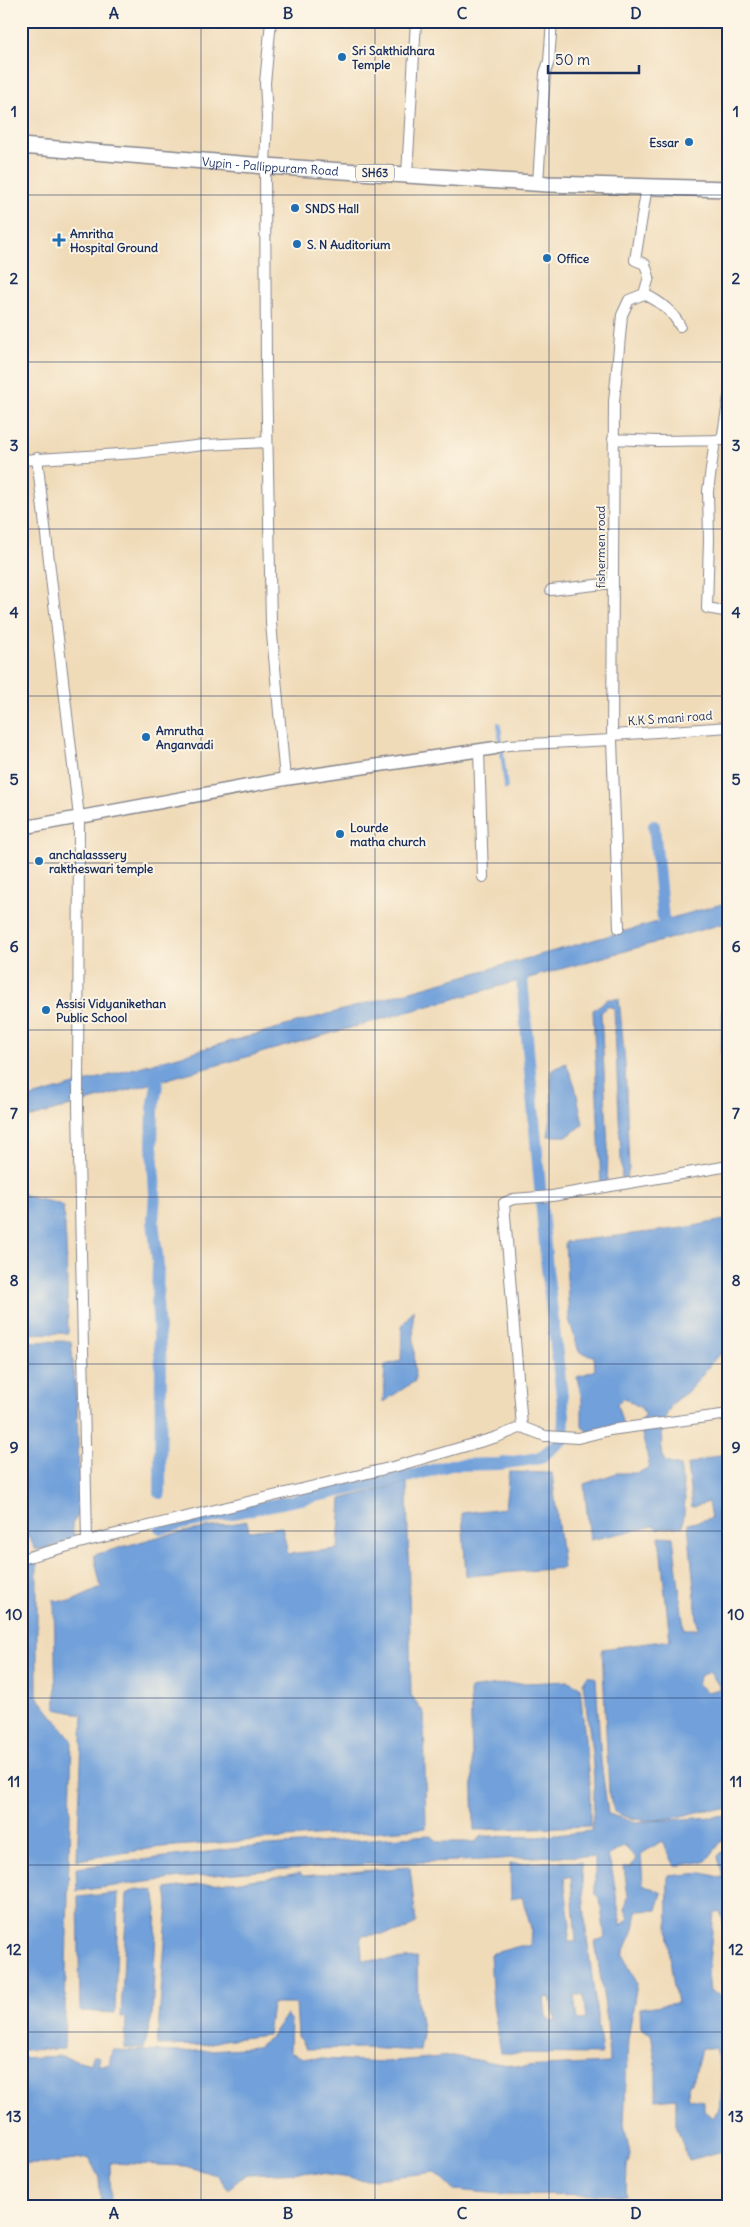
<svg xmlns="http://www.w3.org/2000/svg" width="750" height="2227" font-family="Delius,sans-serif">
<rect width="100%" height="100%" fill="#fcf5e5"/>
<filter id="ink" filterUnits="userSpaceOnUse"><feTurbulence type="fractalNoise" baseFrequency=".02" numOctaves="2"/><feDisplacementMap in="SourceGraphic" scale="10" xChannelSelector="R" yChannelSelector="G"/><feConvolveMatrix kernelMatrix="1 2 1 2 8 2 1 2 1" color-interpolation-filters="sRGB"/></filter>
<filter id="wash" filterUnits="userSpaceOnUse"><feTurbulence type="fractalNoise" baseFrequency=".0096" numOctaves="4" result="noise"/><feDisplacementMap in="SourceGraphic" scale="20" xChannelSelector="R" yChannelSelector="G"/><feGaussianBlur stdDeviation="1.12" result="paint"/><feColorMatrix in="noise" values="0 0 0 0 0 0 0 0 0 0 0 0 0 0 0 0 0 1.4 0 .05"/><feComposite in="paint" operator="in"/></filter>
<g filter="url(#wash)">
<rect width="100%" height="100%" fill="#f0dbb9"/>
<path fill="#71a0da" stroke="#46689c" fill-rule="evenodd" d="M729,902V922L21,1120V1100Z
M729,983V1072L721,1052L724,986Z
M608,999H619L625,1063L629,1168L625,1181L622,1180L614,1008L607,1006L601,1013L608,1149L607,1183L601,1185L593,1010Z
M566,1063L575,1086L583,1124L568,1136H548L552,1110L551,1071Z
M21,1192C31,1201 50,1199 63,1206L66,1242L68,1333L21,1334Z
M729,1219V1347C710,1360 704,1375 689,1390C685,1395 678,1397 674,1402C662,1416 658,1445 665,1462L680,1466L685,1499L683,1526L657,1529L654,1526L590,1540L584,1484L617,1473H638L650,1467L640,1426L645,1414L641,1408L624,1398L617,1404L625,1432L590,1433L582,1427V1400L577,1377L595,1370L594,1356L579,1352L569,1319L565,1242L684,1228Z
M413,1310L415,1381L383,1402L385,1365L401,1361L402,1326Z
M71,1341L77,1406L80,1513L72,1524L74,1541L36,1550L21,1522V1342Z
M729,1452V1501L719,1502L717,1523L729,1529V1809C721,1810 713,1808 705,1810C679,1817 640,1828 614,1811L609,1792L602,1649L670,1640L659,1536L673,1537L684,1629H698L688,1524L711,1518L708,1502L692,1507L687,1465ZM710,1672L721,1689H720L707,1692L697,1684L701,1675Z
M509,1472L552,1473L563,1568L466,1576L462,1513L505,1508Z
M407,1483L411,1695L424,1713L426,1828L161,1847L77,1860L83,1715L56,1709L54,1600L70,1602L101,1588L94,1555L161,1536L247,1521L249,1531L282,1527L288,1554L338,1549L341,1499Z
M37,1562V1696L72,1740L64,2049L21,2050V1566Z
M588,1675L596,1678L601,1761L608,1814L636,1822L729,1816V1839L722,1841L706,1861L675,1866L662,1841L641,1854L643,1884L662,1893L657,1910L637,1911L634,1929L623,1955L637,1983L628,2039L624,2124L630,2154L627,2167L626,2195L502,2194L454,2190L435,2172L365,2180L305,2172L246,2174L228,2189L217,2175L185,2166L110,2163L111,2206H101L99,2178L89,2158L45,2164H21V2058L61,2056L91,2064L93,2055L100,2057L98,2065H109L112,2050L181,2052L257,2047L271,2037L286,2014L291,2021L290,2052L303,2058L385,2062L452,2056L521,2067L609,2063L607,2020L595,1941L605,1938L600,1899L595,1894V1858C549,1853 504,1860 459,1861C331,1864 203,1873 77,1891L76,1868L240,1848L430,1835L438,1842H476L480,1836L538,1837L591,1831C599,1782 589,1731 583,1683ZM624,1846L636,1858L631,1867H624L628,1896L625,1910L629,1918L621,1926L613,1875L608,1856Z
M569,1681L580,1687L590,1792V1826L474,1830L470,1689L504,1684Z
M726,1848L729,1849V1929H725L720,1911L714,1913L708,1973L710,1992L724,1996L727,1987L724,1960L725,1940H729V2037L723,2041L729,2049V2154L723,2151L688,2160L676,2124V2098L656,2100V2063L651,2034L641,2028L640,2008L677,2003C668,1960 667,1919 668,1876L703,1873L723,1878L718,1856ZM701,2048H715C721,2071 727,2097 713,2118L704,2111V2101L689,2099L688,2087L695,2075Z
M545,1862H581L586,1930L602,2054L501,2053L493,2004L490,1954L520,1946H530L531,1928L522,1897L511,1899L510,1864ZM571,1876L576,1942H568L570,1925L564,1878ZM574,1995H583L586,2019L577,2021ZM550,1997L556,2020L551,2021L546,2016L544,1998Z
M410,1867L416,1923L402,1932L361,1936L362,1960H391L417,1958L418,2004L423,2034L420,2051L364,2048L306,2049L298,2036L296,2004H272L268,2035L224,2040L203,2045L157,2046L168,1903L166,1889C211,1882 254,1882 299,1873L303,1876Z
M136,1889L154,1891L157,1909L152,2016L144,2049L125,2048L126,2018L121,2017L127,1894Z
M118,1893L115,2013L80,2011L78,1897Z"/>
<g fill="none" stroke-linecap="round" stroke-linejoin="round">
<path stroke="#71a0da" stroke-width="4" d="M499,724L506,788"/>
<path stroke="#71a0da" stroke-width="12" d="M654,826L664,929
M151,1071L158,1078L153,1110L152,1145L155,1194L153,1221L158,1265L157,1301L161,1367L160,1493
M161,1528L407,1477L451,1465L499,1464L540,1458L563,1439L564,1414L547,1269L521,967"/>
</g>
</g>
<g filter="url(#ink)">
<g fill="none" stroke-linecap="round" stroke-linejoin="round">
<defs>
<path id="minor" d="M271,21L265,83L267,117L265,166L266,367L271,623L285,779
M407,174L416,21
M538,183L545,73L549,61L552,21
M644,294C659,301 673,312 680,326
M613,439L657,441L729,440
M715,440L708,491L709,539L707,608L729,612
M722,440L729,397
M37,458L79,817L78,1107L87,1541L397,1466L497,1437L522,1427L504,1203L513,1199L552,1196L729,1166
M21,460L136,453L204,445L267,442
M551,590L613,583
M613,735L729,727
M495,748L508,745L612,740
M479,751L483,877
M619,928L612,740L614,402L622,315L629,300L644,294L649,277L645,264L635,260L647,186
M522,1427L545,1436L578,1438L610,1430L729,1414
M21,1559L87,1541"/>
<path id="tertiary" d="M21,828L285,779L495,748"/>
<g id="primary">
<path id="s1" d="M21,146L265,166L548,184L729,189"/>
</g>
</defs>
<use href="#minor" stroke="#86858c" stroke-width="12"/>
<use href="#tertiary" stroke="#86858c" stroke-width="15"/>
<use href="#primary" stroke="#86858c" stroke-width="18"/>
<use href="#minor" stroke="#fff" stroke-width="10"/>
<use href="#tertiary" stroke="#fff" stroke-width="12"/>
<use href="#primary" stroke="#fff" stroke-width="15"/>
</g>
</g>
<path fill="none" stroke="#1b2f5e" stroke-width="1" stroke-opacity="0.55" d="M201,21V2206M375,21V2206M549,21V2206M21,195H729M21,362H729M21,529H729M21,696H729M21,863H729M21,1030H729M21,1197H729M21,1364H729M21,1531H729M21,1698H729M21,1865H729M21,2032H729"/>
<g fill="#1f6fb2" stroke="#fcf5e5" stroke-width="2">
<circle cx="342" cy="57" r="5"/>
<circle cx="689" cy="142" r="5"/>
<circle cx="295" cy="208" r="5"/>
<path d="M56.5 232.5h5v5h5v5h-5v5h-5v-5h-5v-5h5z"/>
<circle cx="297" cy="244" r="5"/>
<circle cx="547" cy="258" r="5"/>
<circle cx="146" cy="737" r="5"/>
<circle cx="340" cy="834" r="5"/>
<circle cx="39" cy="861" r="5"/>
<circle cx="46" cy="1010" r="5"/>
</g>
<g text-anchor="middle" dominant-baseline="central" stroke-width="4" stroke-linejoin="round" paint-order="stroke">
<rect fill="#fcf5e5" stroke="#5e6a86" stroke-width="1" x="356" y="164.5" width="38" height="17" rx="4"/>
<g font-size="11" font-weight="bold" fill="#1b2f5e">
<text x="375" y="173">SH63</text>
</g>
<g font-size="12" font-weight="bold" fill="#1b2f5e" stroke="#fcf5e5" text-anchor="start">
<text x="352" y="50">Sri Sakthidhara<tspan x="352" dy="14">Temple</tspan></text>
<text x="679" y="142" text-anchor="end">Essar</text>
<text x="305" y="208">SNDS Hall</text>
<text x="70" y="233">Amritha<tspan x="70" dy="14">Hospital Ground</tspan></text>
<text x="307" y="244">S. N Auditorium</text>
<text x="557" y="258">Office</text>
<text x="156" y="730">Amrutha<tspan x="156" dy="14">Anganvadi</tspan></text>
<text x="350" y="827">Lourde<tspan x="350" dy="14">matha church</tspan></text>
<text x="49" y="854">anchalasssery<tspan x="49" dy="14">raktheswari temple</tspan></text>
<text x="56" y="1003">Assisi Vidyanikethan<tspan x="56" dy="14">Public School</tspan></text>
</g>
<g font-size="12" fill="#1b2f5e" stroke="#fcf5e5">
<text stroke="none"><textPath href="#s1" startOffset="250">Vypin - Pallippuram Road</textPath></text>
<text transform="translate(600 547) rotate(-90)">fishermen road</text>
<text transform="translate(670 718) rotate(-4)">K.K S mani road</text>
</g>
</g>
<rect width="750" height="2227" fill="none" stroke="#fcf5e5" stroke-width="55"/>
<path d="M548 65v8h91v-8" fill="none" stroke="#1b2f5e" stroke-width="2.5"/>
<text x="555" y="65" font-size="15" fill="#1b2f5e" stroke="#fcf5e5" stroke-width="4" paint-order="stroke">50 m</text>
<rect x="28" y="28" width="694" height="2172" fill="none" stroke="#1b2f5e" stroke-width="2"/>
<g font-size="16" text-anchor="middle" font-weight="bold" fill="#1b2f5e">
<text x="114" y="19">A</text>
<text x="288" y="19">B</text>
<text x="462" y="19">C</text>
<text x="636" y="19">D</text>
<text x="14" y="117">1</text>
<text x="736" y="117">1</text>
<text x="14" y="284">2</text>
<text x="736" y="284">2</text>
<text x="14" y="451">3</text>
<text x="736" y="451">3</text>
<text x="14" y="618">4</text>
<text x="736" y="618">4</text>
<text x="14" y="785">5</text>
<text x="736" y="785">5</text>
<text x="14" y="952">6</text>
<text x="736" y="952">6</text>
<text x="14" y="1119">7</text>
<text x="736" y="1119">7</text>
<text x="14" y="1286">8</text>
<text x="736" y="1286">8</text>
<text x="14" y="1453">9</text>
<text x="736" y="1453">9</text>
<text x="14" y="1620">10</text>
<text x="736" y="1620">10</text>
<text x="14" y="1787">11</text>
<text x="736" y="1787">11</text>
<text x="14" y="1955">12</text>
<text x="736" y="1955">12</text>
<text x="14" y="2122">13</text>
<text x="736" y="2122">13</text>
<text x="114" y="2219">A</text>
<text x="288" y="2219">B</text>
<text x="462" y="2219">C</text>
<text x="636" y="2219">D</text>
</g>
</svg>
